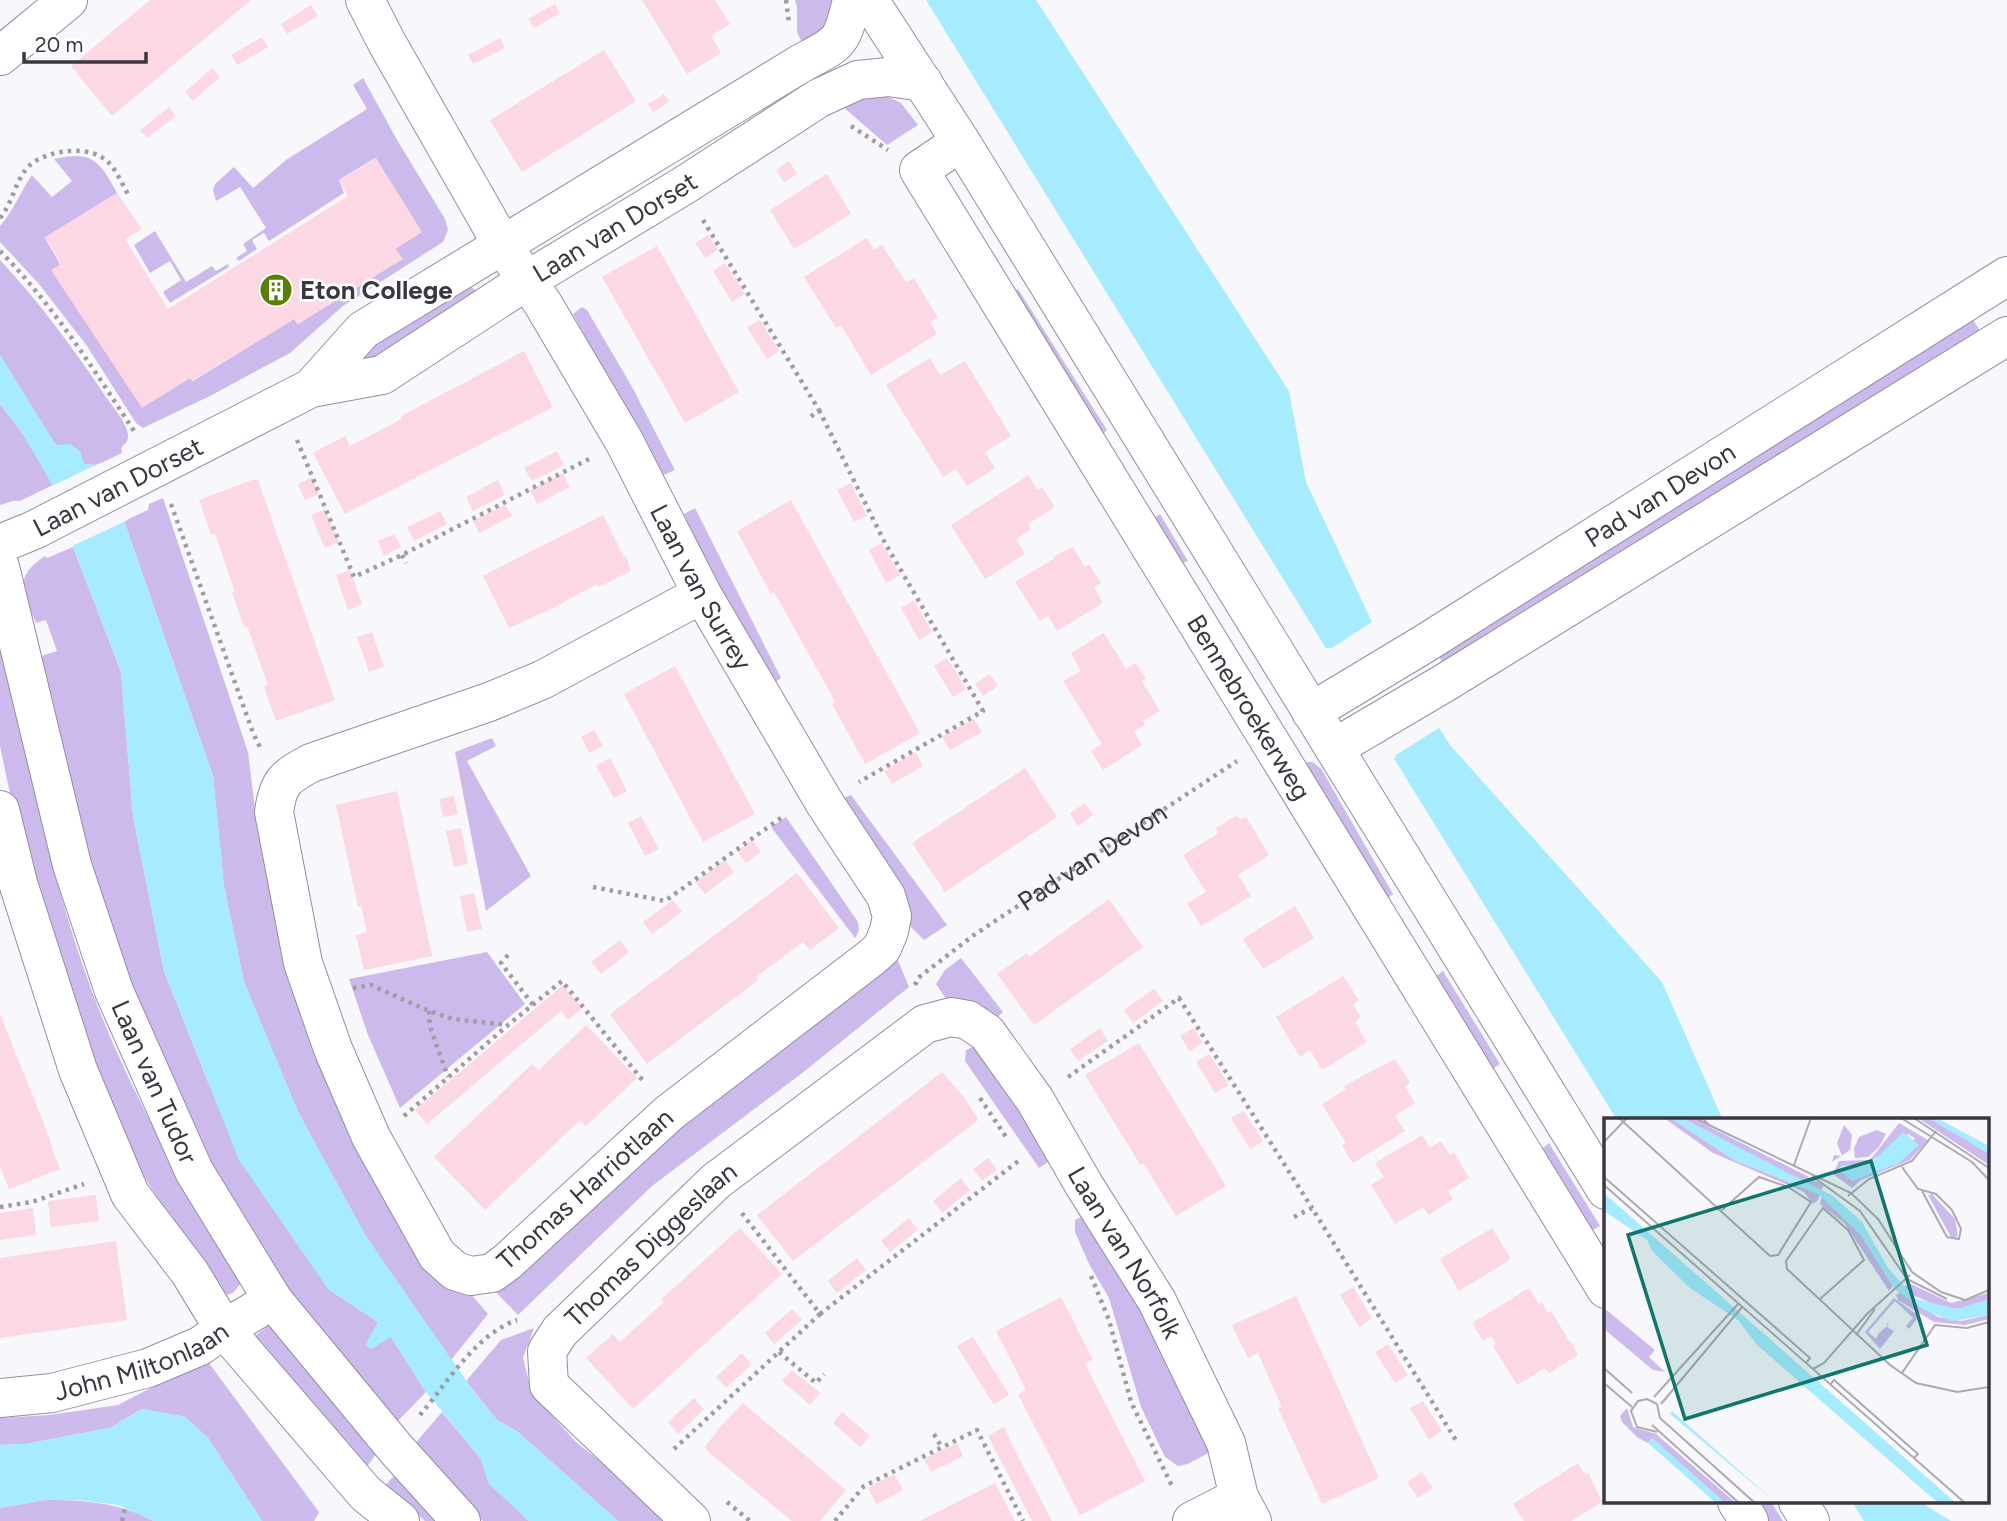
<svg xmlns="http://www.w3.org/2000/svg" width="2007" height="1521" font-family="Figtree,sans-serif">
<rect width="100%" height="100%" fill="#f8f7fc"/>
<path fill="#ccbaec" d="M795,0H833L822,34L804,47L797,32V7Z
M363,78L396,138L445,219L448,230L443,242L343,306L290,353L210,396L143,428L136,423L87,346L39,284L0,242V226C14,210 20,192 32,175L52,197L72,181L54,159C92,150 100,161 117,193L45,238L142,407L190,378L193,381L294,319L298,324L402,259L395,249L421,232L375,158L339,180L344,193L269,241L264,233L252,240L257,249L239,261L236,258L247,251L243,244L266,228L240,187L216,201L213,190L215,184L234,167L253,188L286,160L367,109L353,85Z
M876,91L901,103L918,125L887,145L834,99Z
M155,231L186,282L212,266L216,271L228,264L229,267L170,303L163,292L181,280L170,261L150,273L134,245Z
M0,260C40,303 74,349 106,397C113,407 127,423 128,435C129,441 125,444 121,448L122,453L97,465L84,464L56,445L46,431L0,355Z
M469,285L477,292L390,357L341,365Z
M1018,289L1107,430L1097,440L1008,296Z
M582,307L587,310L631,385L675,470L661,476L573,314Z
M1970,315L1984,337L1445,667L1434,647Z
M0,404L23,434L53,485L20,501H13L0,505Z
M163,498L248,752L258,833L291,968L465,1287L488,1314L451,1360L365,1235L298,1112L244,982L224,886L213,776L124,521L148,510L149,504Z
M695,508L781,678L769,687L730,615L684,514Z
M1160,514L1188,561L1176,566L1148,522Z
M73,547L121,672L133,816L164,971L208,1082L328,1289L378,1322L391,1337L426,1392L394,1425L297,1315L206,1175L83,868L35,658L57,651L46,620L36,623C23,592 12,578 45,556L47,558Z
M0,636C26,746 46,859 83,966C121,1078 181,1181 241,1283L233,1293L226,1295L169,1216L117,1134L28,879L0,746Z
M492,738L496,746L467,761L531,876L486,911L455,752Z
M1297,762H1313L1322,770L1393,894L1383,901Z
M851,795L947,925L924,940L905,921L839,800Z
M786,817L858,922L859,931L855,938L771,827Z
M487,952L525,1004L400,1108L368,1035L349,979Z
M895,953L909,987L801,1074L652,1186L518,1315L494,1290L692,1115Z
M961,958L1003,1012L995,1019L949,1003L936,984L945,970Z
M1443,971L1500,1064L1488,1072L1432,979Z
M977,1045L1053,1159L1039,1168L965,1061L966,1050Z
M1549,1143L1600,1226L1587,1233L1539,1152Z
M1089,1213L1129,1282L1212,1451L1188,1464L1178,1466L1165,1457L1141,1407L1109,1298L1089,1264L1075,1232V1220Z
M268,1326L281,1330L379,1450L366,1468L254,1348L256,1335Z
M534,1328L523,1358L532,1393L575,1441L674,1521H618L518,1432L497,1420L466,1381L501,1340Z
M442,1412L481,1459L489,1483L529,1521H483L413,1446Z
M398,1471L445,1521H425L385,1486Z
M1754,1502H1771L1783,1521H1766Z"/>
<path fill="#cdbbee" d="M206,1359L319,1512L314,1521H262L208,1438L185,1417L142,1409L110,1428L25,1444L0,1445V1418L49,1415L118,1405Z
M44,1500C85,1500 117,1502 154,1521H0V1508Z"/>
<path fill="#a6ebfe" d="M926,0H1036L1289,391L1306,482L1372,622L1450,745L1662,982L1723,1120H1617Z
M0,355L56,445L70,444L80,451L84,464L97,465L124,521L213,776L224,886L244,982L298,1112L365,1235L475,1393L497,1420L518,1432L618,1521H529L488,1483L481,1459L423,1388L391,1337L371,1349L365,1345L378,1322L328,1289L239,1160L208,1082L164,971L133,816L121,672L73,547L69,514L23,434L0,404Z
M142,1409L185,1417L208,1438L262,1521H154L118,1505L80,1500H44L0,1508V1445L25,1444L110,1428Z
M1852,1502H1920L1951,1521H1864Z"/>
<path fill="#f8f7fc" d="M100,463L128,520L70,547L66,516L50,487Z
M1375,620L1442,726L1396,755L1393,762L1322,649L1332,648Z"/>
<path fill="#fcd7e4" d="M150,0H251L112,116L71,66Z
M642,0H715L730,24L711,36L721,53L687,74Z
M555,4L560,13L534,28L528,19Z
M311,5L318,16L287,34L281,24Z
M262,37L268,47L237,65L231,55Z
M500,38L505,48L473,64L468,55Z
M604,50L636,101L522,172L490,120Z
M212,68L220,77L193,101L185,92Z
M664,94L669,102L653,112L648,104Z
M169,107L176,116L147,138L140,130Z
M376,158L422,232L395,249L403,259L297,324L294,319L192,381L190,378L142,408L51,270L61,264L45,237L117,193L142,229L125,239L168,309L348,196L339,181Z
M789,161L797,174L784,182L776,170Z
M827,174L851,214L794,249L770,210Z
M708,235L718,250L705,258L695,243Z
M867,238L874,250L882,245L906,282L914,278L938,318L930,322L937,334L871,375L841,325L836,328L804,277Z
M657,246L739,392L685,423L602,277Z
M725,263L745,294L732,302L713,271Z
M760,320L779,351L767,359L747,327Z
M524,351L553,407L345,514L313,453L345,436L350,446L402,419L401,416L405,414Z
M930,358L940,375L965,361L1011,436L985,452L995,468L967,486L956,469L943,477L886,385Z
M557,451L564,465L532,481L524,468Z
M563,473L570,487L537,504L530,490Z
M1029,475L1037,490L1042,487L1055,507L1028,524L1031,529L1016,539L1025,554L985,579L951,525Z
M312,477L319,494L305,500L298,484Z
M252,480H258L335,700L276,721L264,687L268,685L247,626L244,627L233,596L232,593L235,592L215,534H211L199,500Z
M498,480L505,495L473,511L466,497Z
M851,483L867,516L854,522L837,490Z
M791,500L920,733L865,764L832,704L835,702L820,674L774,592L771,594L737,531Z
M505,505L512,516L479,533L473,521Z
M325,509L339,542L325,548L311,515Z
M440,511L447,524L414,541L407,527Z
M603,515L624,557L626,556L631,571L599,587L597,584L555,607L509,628L483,576Z
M394,534L401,547L384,556L378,541Z
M882,543L900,575L886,583L869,550Z
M1073,547L1085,567L1089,564L1101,583L1094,587L1103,603L1057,631L1048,616L1040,621L1015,582L1055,558L1054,556Z
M350,570L362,604L348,610L336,575Z
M914,600L932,632L919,640L901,608Z
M372,632L384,667L369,672L357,637Z
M1104,633L1126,669L1136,663L1146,678L1142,681L1160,711L1143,721L1145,725L1134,732L1142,745L1103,770L1091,751L1102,744L1063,681L1081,671L1071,653Z
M947,658L966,689L953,697L934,666Z
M675,666L755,814L703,842L624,694Z
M990,674L998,686L983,696L975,684Z
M974,719L982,732L950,750L942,737Z
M594,730L603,746L589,753L581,737Z
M916,752L923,766L892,784L884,771Z
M610,758L627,791L614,798L596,766Z
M1025,768L1057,817L945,892L912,843Z
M397,791L432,956L364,970L356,935L367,932L361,906L358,907L357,902L336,805Z
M454,796L458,814L443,817L439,799Z
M1085,803L1093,815L1078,826L1070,813Z
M1237,815L1240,820L1246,817L1269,855L1238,875L1251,896L1201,926L1187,903L1206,892L1183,855L1219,833L1216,828Z
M641,816L659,849L645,856L628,823Z
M461,828L468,864L454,867L446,831Z
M752,840L761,852L746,863L737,851Z
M725,860L734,872L705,894L695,882Z
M797,873L839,928L810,950L803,942L756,977L758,980L647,1064L610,1014Z
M474,893L482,929L467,932L460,896Z
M1109,899L1143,947L1034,1025L997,974L1027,953L1029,957Z
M673,900L682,912L652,934L643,922Z
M1295,906L1314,938L1263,969L1243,939Z
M620,940L629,952L601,974L591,962Z
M1343,976L1359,1000L1353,1005L1361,1017L1355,1022L1367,1042L1322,1070L1310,1050L1300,1057L1276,1017Z
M563,985L582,1008L568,1020L561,1011L427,1124L415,1110Z
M1154,989L1163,1001L1133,1023L1124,1010Z
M0,1014L50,1139V1142L60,1169L9,1189L0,1166Z
M586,1025L637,1078L586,1126L580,1120L485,1210L434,1157L532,1064L539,1070Z
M1100,1028L1108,1041L1078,1061L1070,1049Z
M1194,1028L1203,1043L1190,1051L1180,1036Z
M1139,1043L1226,1186L1176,1216L1143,1163L1140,1165L1138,1161L1085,1075Z
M1209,1054L1229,1085L1215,1093L1196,1062Z
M1395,1059L1410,1083L1405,1087L1415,1103L1395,1116L1405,1131L1353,1163L1342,1146L1346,1143L1322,1104L1346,1089L1344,1086Z
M942,1072L964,1097L978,1119L977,1121L793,1261L757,1215Z
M1244,1111L1263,1141L1250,1149L1231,1118Z
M1422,1135L1430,1148L1441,1141L1450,1155L1454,1152L1469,1178L1448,1191L1453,1199L1429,1215L1423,1207L1395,1224L1371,1185L1384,1177L1375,1163Z
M988,1158L997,1170L982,1181L973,1169Z
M961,1178L970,1190L942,1213L933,1201Z
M96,1195L99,1221L51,1227L48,1201Z
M33,1208L36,1235L0,1240V1213Z
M909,1218L918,1230L890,1252L881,1241Z
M740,1228L782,1274L633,1409L586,1358L613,1334L620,1342L664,1302L661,1300L666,1295Z
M1492,1228L1511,1259L1459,1291L1440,1259Z
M116,1241L127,1320L0,1338V1258Z
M857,1258L866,1270L837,1293L828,1281Z
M1353,1287L1372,1318L1359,1327L1340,1295Z
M1529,1288L1539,1304L1542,1302L1548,1313L1551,1311L1570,1342L1575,1346L1573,1347L1578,1355L1549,1373L1545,1368L1517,1385L1493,1346L1496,1344L1491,1336L1483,1341L1472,1323Z
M1296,1296L1379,1478L1322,1504L1278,1408L1282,1407L1258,1353L1248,1358L1232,1325Z
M1061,1297L1093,1360L1085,1364L1145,1481L1080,1515L1018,1394L1026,1390L996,1331Z
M792,1309L802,1320L774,1344L765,1333Z
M973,1337L1009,1395L994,1405L957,1346Z
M1388,1344L1408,1375L1395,1383L1375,1352Z
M742,1353L752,1364L726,1388L716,1377Z
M792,1370L820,1393L810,1405L782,1381Z
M694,1398L704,1409L678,1434L668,1422Z
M1423,1401L1442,1431L1429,1440L1410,1408Z
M743,1403L846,1490L820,1521H792L706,1450L705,1447L720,1427Z
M842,1412L870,1436L860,1447L833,1423Z
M1004,1427L1019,1458L1052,1521H1032L988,1436Z
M957,1443L963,1456L931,1472L924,1459Z
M1578,1463L1584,1473L1589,1474L1602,1502L1571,1521H1524L1513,1504Z
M1422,1472L1433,1488L1418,1498L1407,1482Z
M894,1474L903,1490L876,1504L868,1488Z
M995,1483L1015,1521H920L965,1498Z"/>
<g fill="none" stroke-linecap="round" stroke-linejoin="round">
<defs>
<g id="minor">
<path id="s2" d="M365,0L387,43L503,246L543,304L624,441L702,594L824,802L886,896L892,916L889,931L882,948L872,957L669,1113L507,1262L492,1273L471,1276L455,1271L437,1255L371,1137L333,1049L303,963L274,812C278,782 285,777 311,763L489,702L542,680L702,594"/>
<path d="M869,0L961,142L1606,1190"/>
<path d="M0,56L68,0"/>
<path id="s3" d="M961,142L919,170L1606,1289"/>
<path d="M311,388L363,330L800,64C840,42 841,46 852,0"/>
<path id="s4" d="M0,544L34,530L311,388L382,375L526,281L683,186L819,98L858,80L888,77L923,82"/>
<path id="s5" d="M0,567L72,865L114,991L194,1171L273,1300L396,1449L461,1521"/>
<path id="s6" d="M1311,712L1424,644L2007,276"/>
<path d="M1334,748L1446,682L2007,336"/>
<path d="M0,810L18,883L78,1070L130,1194L190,1273L224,1329L366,1494L400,1521"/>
<path id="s7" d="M0,1398L52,1393L148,1368L200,1346L224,1329L273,1300"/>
<path d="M1737,1502L1749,1521"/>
<path d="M1798,1502L1810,1521"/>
<path id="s8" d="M691,1521L549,1385L547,1351L560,1331L716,1181L925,1024L951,1017L968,1020L987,1033L1035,1100L1084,1185L1157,1301L1226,1443L1239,1497L1252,1521"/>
<path d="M1192,1521L1239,1497"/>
</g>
</defs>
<use href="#minor" stroke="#958ca4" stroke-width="40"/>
<g stroke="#9f9ca4" stroke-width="4.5" stroke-dasharray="3.5 5" stroke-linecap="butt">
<path d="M786,0L789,23"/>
<path d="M851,126L888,150"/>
<path d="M0,218C13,203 15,180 29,166C47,149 92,144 109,163C117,171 123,186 129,196"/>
<path d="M703,220L819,410L808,419"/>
<path d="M0,251C54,306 94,370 136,434"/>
<path d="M819,410L885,543L983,711L859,782"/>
<path d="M297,440L354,577L402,555L589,459"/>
<path d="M171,504L253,733L261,749"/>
<path d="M402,555L406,563"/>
<path d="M593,887L665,901L785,815"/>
<path d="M508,955L501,963L533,1005"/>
<path id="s1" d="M915,985L918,978L974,935L1237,761"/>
<path d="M353,988L371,985L429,1011L453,1019L508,1025"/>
<path d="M429,1011L430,1027L448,1077"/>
<path d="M1068,1077L1179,998L1312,1208"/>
<path d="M980,1098L1006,1137"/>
<path d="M404,1116L508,1025L562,981L644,1082"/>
<path d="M0,1207L32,1202L84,1184"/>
<path d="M1294,1217L1312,1208L1457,1442"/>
<path d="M1091,1276L1109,1320L1131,1402L1172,1486"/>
<path d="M820,1314L1021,1159"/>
<path d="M779,1352L816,1383L824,1374"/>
<path d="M420,1415C447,1383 476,1334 517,1320"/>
<path d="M934,1434L941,1446"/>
<path d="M674,1449L820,1314L741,1212"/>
<path d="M727,1502L750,1521"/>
<path d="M122,1521L125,1508"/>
<path d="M835,1521L864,1486L977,1430L1023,1521"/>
</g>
<use href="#minor" stroke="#fff" stroke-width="38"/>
</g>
<defs>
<symbol id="building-disc" viewBox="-11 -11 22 22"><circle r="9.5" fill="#578003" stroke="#fff"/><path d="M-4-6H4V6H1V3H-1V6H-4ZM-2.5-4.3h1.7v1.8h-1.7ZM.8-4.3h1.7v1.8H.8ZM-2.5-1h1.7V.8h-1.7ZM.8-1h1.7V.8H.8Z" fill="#fff"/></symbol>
</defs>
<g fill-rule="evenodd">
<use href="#building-disc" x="257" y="271" width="38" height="38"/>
</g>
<g text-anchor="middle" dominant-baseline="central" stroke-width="5" stroke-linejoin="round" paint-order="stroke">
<g font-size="26" fill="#3b3741" stroke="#fff">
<text stroke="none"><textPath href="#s4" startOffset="696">Laan van Dorset</textPath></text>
<text stroke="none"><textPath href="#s4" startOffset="131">Laan van Dorset</textPath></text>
<text stroke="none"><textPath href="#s6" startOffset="411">Pad van Devon</textPath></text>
<text stroke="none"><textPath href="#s2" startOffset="677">Laan van Surrey</textPath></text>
<text stroke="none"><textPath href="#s3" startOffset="681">Bennebroekerweg</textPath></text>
<text stroke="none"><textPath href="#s1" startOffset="220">Pad van Devon</textPath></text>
<text stroke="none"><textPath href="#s5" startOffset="539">Laan van Tudor</textPath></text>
<text transform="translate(585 1189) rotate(-42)">Thomas Harriotlaan</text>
<text stroke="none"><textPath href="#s8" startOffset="380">Thomas Diggeslaan</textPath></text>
<text stroke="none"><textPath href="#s8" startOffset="1059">Laan van Norfolk</textPath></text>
<text stroke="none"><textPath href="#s7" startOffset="147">John Miltonlaan</textPath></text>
</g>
<g font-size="26" font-weight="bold" fill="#3b3741" stroke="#fff" text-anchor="start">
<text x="300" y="290">Eton College</text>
</g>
</g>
<g transform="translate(1604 1118)">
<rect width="385" height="385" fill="#f8f7fc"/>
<path d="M60,0H67L130,42L211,74L216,77L213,83L209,86L200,74L109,35ZM78,0H88L205,59L220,67L217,73ZM314,0H325L384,35L385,47ZM240,7L248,17L246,32L228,44L230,37L238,38L233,25ZM273,12L282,16L275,29L264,39L251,40L250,30L255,19ZM328,76L351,101L354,118L348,121L324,77ZM218,79L257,117L289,168L285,173L241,106L216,86ZM305,165L347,185L385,175V181L364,190L340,191L304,175L299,170ZM296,174L334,199L357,203L385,197V201L361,207L330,204L294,182L292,177ZM290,180L315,198L305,211L302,208L309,200L291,183L264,214L272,221L274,216L283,208V206L285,204L283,209L290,213L276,231L261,214ZM23,290L29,309L52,316L132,385H121L48,320L44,325L34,320L18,304L16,298Z" fill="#ccbaec"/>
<path d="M295,5L324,22L306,42L257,62L248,70L229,56L235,43L266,42ZM304,16L311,20L295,45L267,53L237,48L262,47ZM0,190L51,232L45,239L61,254L49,252L0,211Z" fill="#cdbbee" fill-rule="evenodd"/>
<path d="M67,0H78L229,78L258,104L284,150L312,181L353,191L385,181V197L348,203L320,192L292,172L257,117L214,76L130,42ZM325,0H333L385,28V36ZM299,14L315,27L295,45L248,63L235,52L237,48L267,45ZM0,75L352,385H334L153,227L134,202L86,170L48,133L43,122L0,93ZM68,293L172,385L66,296ZM48,320L121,385H112L44,325Z" fill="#a6ebfe"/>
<path fill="none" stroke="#acaab1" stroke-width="2" d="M15,0L166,138L174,137L207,84L184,69L155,59L118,92M90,0L105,7L98,0M297,0L368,44L385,62M310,0L385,50M105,7L247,75L274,101L308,154L337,174L361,182M0,24L22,1M190,47L207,0M298,49L314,71L332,76L348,92L357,111L355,121L343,119L318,73M208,58L256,93L303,161L343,181M0,59L206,240L202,245M0,67L361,385M244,78L265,61L308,43L332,13M216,181L260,142L244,112L219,90L182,143L183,151L286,247L312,265L353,274L385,269M359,183L385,172M252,217L271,191M0,250L28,275M209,251L220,245L263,196L306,157M298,255L331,207L363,210L385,204M0,265L28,289M226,267L230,262L314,336L310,340M50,279L134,186M57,286L138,189M56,300L151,385M48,307L135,385M53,314L33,309L27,293L34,283L43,281L53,286L56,300"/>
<path fill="#0f766e" fill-opacity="0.15" stroke="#0f766e" stroke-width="3.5" d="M267,43L323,227L81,301L24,117Z"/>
<rect width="385" height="385" fill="none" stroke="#3b3741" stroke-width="3.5"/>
</g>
<path d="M24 52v10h122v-10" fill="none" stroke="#3b3741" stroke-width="3.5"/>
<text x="35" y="52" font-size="21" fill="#3b3741" stroke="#ffffff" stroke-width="5" paint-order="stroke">20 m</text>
</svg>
